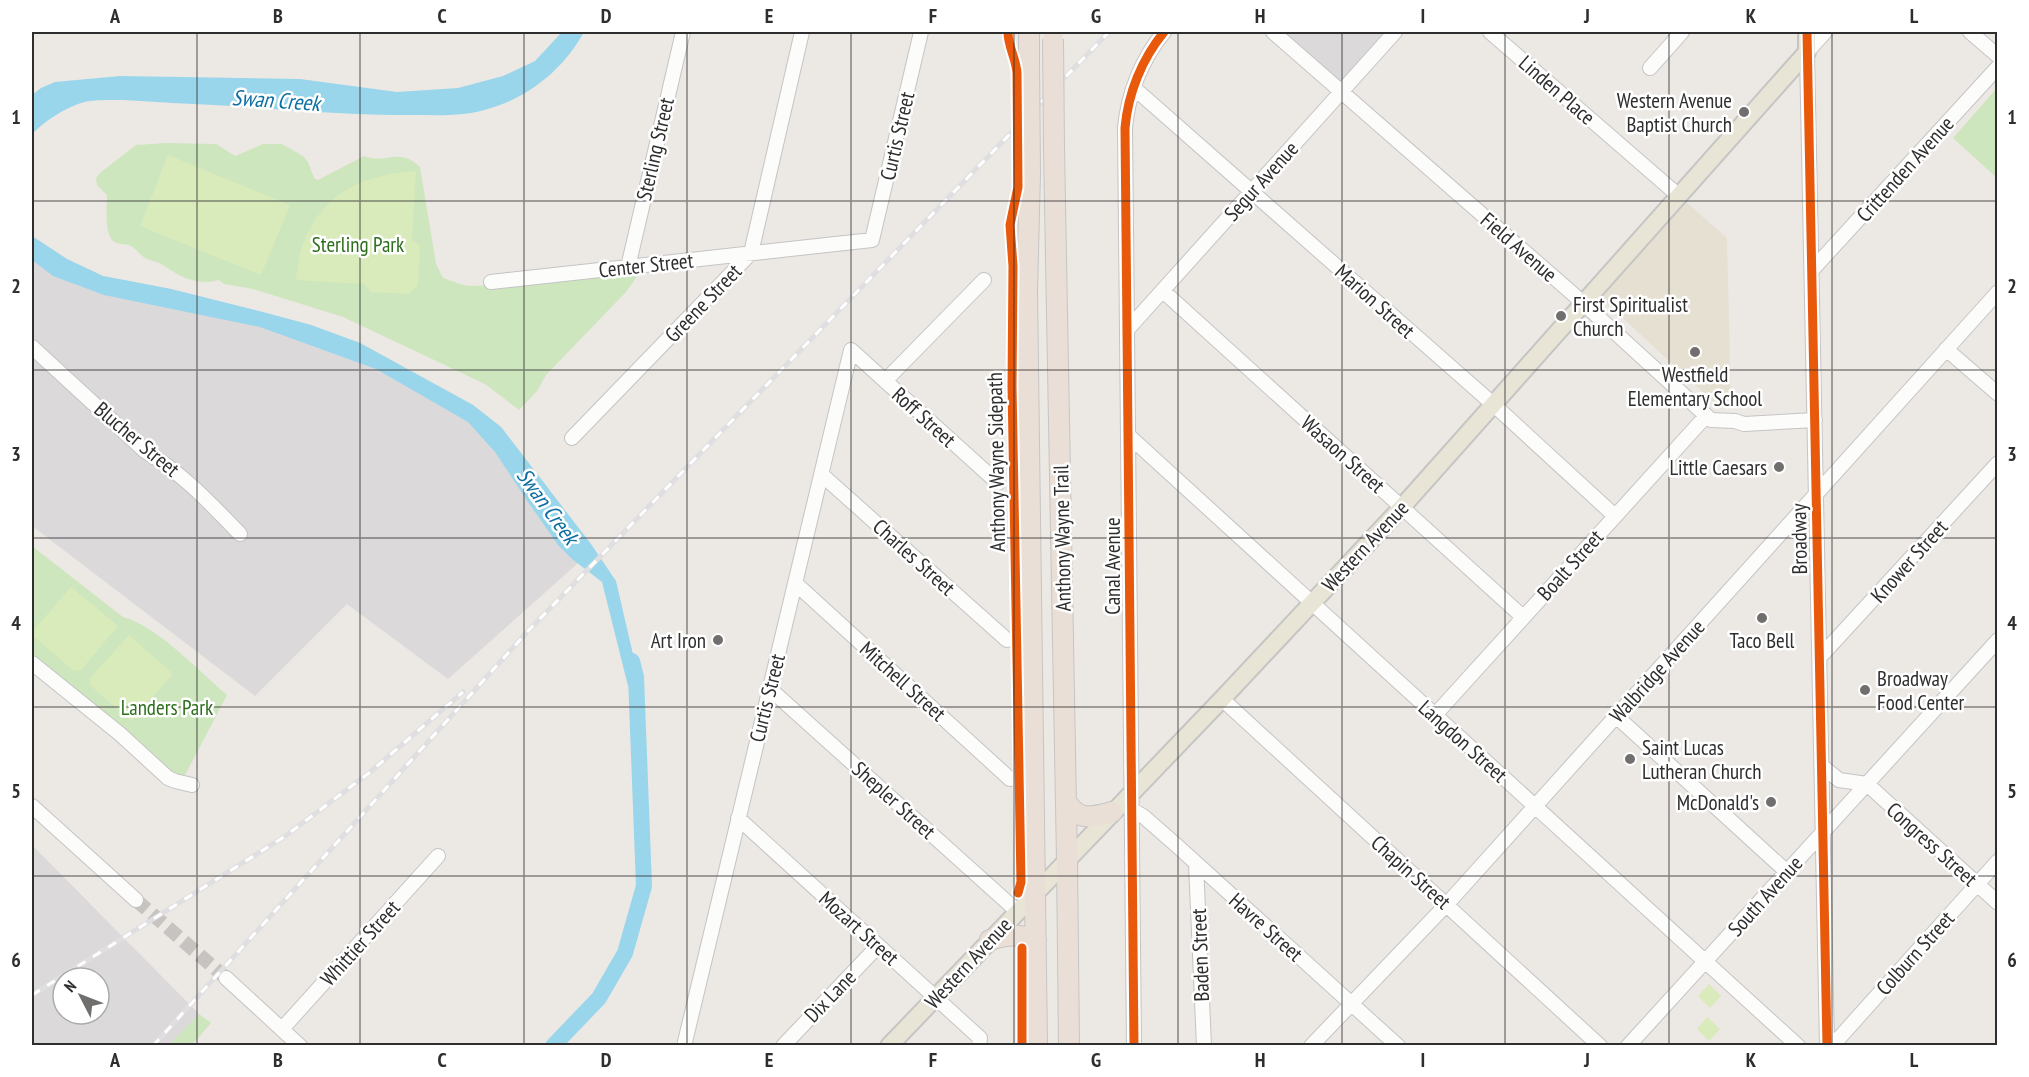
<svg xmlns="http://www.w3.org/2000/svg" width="2029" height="1077" font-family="'PT Sans Narrow',sans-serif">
<rect width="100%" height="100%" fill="#ece8e4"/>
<path fill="#dcd9db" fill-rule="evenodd" d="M1280,32H1387L1340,84Z
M32,236L67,259L103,276L171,289L311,325L360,343L473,405L501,427L547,487L586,556L448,679L347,604L255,696L32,526Z
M33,846L199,1014L169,1045H32ZM63,978H99V1014H63Z"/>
<path fill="#e6e0d3" d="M1686,202L1727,238L1731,407H1719L1601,298Z"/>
<path fill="#cee6be" d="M1997,88V178L1953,138Z
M167,143L216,144L235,156L263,144H282L303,156L308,162L314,178L318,180L364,156C387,165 398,146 420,167L436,264L443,278L463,285L472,286L497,285L639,267L638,275L626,292L546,375L537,391L519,410L485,384L343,317L253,289L224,284L219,280C197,286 180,277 163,265C158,261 150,261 145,258C140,255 137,249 131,246C125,243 117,245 113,241C104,232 107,207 107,195L97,185L96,178L101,172L136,145Z
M32,546L123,617C157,626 200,672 227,695L182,781L32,658Z
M199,1014L211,1023L192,1045H169Z"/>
<path fill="#d9eabb" d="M168,155L290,205L261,275L140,226Z
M416,171L412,240L420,246L418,285L409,294L371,292L364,284L295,280C299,269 298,256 303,244C322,193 364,174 416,171Z
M71,587L118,626L81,670L74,671L32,635V632Z
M129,635L173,674L131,721L90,685V678Z
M1709,984L1721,996L1710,1008L1698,996Z
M1707,1017L1720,1029L1709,1041L1697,1029Z"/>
<path fill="#99d6ec" d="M562,32H584C564,68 531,96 491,108C466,117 436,115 410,115C331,115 251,106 172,103C152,102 98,97 81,103C63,109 45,121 32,134V95L41,88L55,82L120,76L300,79L397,92L458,88L503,76L535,61Z
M32,236L67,259L103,276L171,289L263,312L311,325L360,343L473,405L501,427L591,544L616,581L639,680L628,686L602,582L572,559L558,545L528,502L495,452L468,422L376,369L260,327L104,295L53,276L32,260Z"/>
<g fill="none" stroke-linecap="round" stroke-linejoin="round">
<path stroke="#99d6ec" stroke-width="16" d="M553,1046L599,998L625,953L644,886L636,677L632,661"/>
<path stroke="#c6c3c0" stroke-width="14" stroke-dasharray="14 7" stroke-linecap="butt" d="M136,900L226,978"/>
<defs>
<path id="minor" d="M1273,32L1573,294L1711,420L1735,421L1744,424L1815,420
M1490,32L1679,196
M1825,32L1807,52L1827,1046
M1970,32L1998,56
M1650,68L1682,32
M1134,88L1494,405L1615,516
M628,267L683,32
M1812,270L1998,67
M491,282L872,240L921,32
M1163,291L1523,617
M1127,330L1395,32
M32,347L145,451C182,473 210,503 240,534
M1946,349L1998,394
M885,381L984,280
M1129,436L1798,1046
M572,438L751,253L802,32
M821,474L1007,640
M795,583L1010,779
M1820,657L1998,463
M32,663L120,734L168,778L175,781L192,785
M770,689L1017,911
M1222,699L1600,1046
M1435,715L1706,416
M1616,716L1787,872
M1822,766L1839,780L1867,784L1998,903
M32,806L136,900
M1132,810L1143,816L1175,844L1398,1046
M738,818L980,1038L979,1046
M1196,864L1204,1046
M226,978L300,1046
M282,1029L438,856
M684,1046L851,350L998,483
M783,1046L878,946
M1134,1046L1125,128C1128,93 1142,59 1164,32
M1311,1046L1447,904L1998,292
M1628,1046L1998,640
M1832,1046L1998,861"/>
<path id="major" d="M889,1046L1222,699L1402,507L1807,52V32"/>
<path id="highway" d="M1029,32V60
M1054,148L1067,860L1069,1046
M1030,173L1027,291L1037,1046
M1066,801C1078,822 1092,817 1112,812
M990,940C1008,934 1017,934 1036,940"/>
</defs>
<use href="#minor" stroke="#c5c4c5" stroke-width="16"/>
<use href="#major" stroke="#c6c5c4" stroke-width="20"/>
<use href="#highway" stroke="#c6c5c4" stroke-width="22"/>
<use href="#minor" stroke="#fcfcfb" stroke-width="14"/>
<use href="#major" stroke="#e8e4d6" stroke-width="16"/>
<use href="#highway" stroke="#eadfd6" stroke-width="20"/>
<defs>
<path id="rail" d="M32,995L284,837L369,773L463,692
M153,1046L529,630L1109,32"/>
</defs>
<use href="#rail" stroke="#dfdfe1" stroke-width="5"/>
<use href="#rail" stroke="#fff" stroke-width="3" stroke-dasharray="9" stroke-linecap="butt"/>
<defs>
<path id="highway-bridge" d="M1053,39L1054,148
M1029,60L1030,173"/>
</defs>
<use href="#highway-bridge" stroke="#c6c5c4" stroke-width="22" stroke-linecap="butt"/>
<use href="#highway-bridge" stroke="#eadfd6" stroke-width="20"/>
<defs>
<path id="cycleway" d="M1008,32C1008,47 1016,58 1017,73L1018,187L1010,225L1013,266L1012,386L1021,882L1018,893
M1807,32L1827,1046
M1022,948V1046
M1134,1046L1125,128C1128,93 1142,59 1164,32"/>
</defs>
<use href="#cycleway" stroke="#fff" stroke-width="13"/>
<use href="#cycleway" stroke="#e8590c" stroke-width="9"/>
</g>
<path fill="none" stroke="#2e2e2e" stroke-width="1.5" stroke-opacity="0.55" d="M197,32V1046M360,32V1046M524,32V1046M687,32V1046M851,32V1046M1014,32V1046M1178,32V1046M1342,32V1046M1505,32V1046M1669,32V1046M1832,32V1046M32,201H1998M32,370H1998M32,538H1998M32,707H1998M32,876H1998"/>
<g fill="#706f6e" stroke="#fff" stroke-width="2">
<circle cx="1744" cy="112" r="6"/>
<circle cx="1561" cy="316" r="6"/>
<circle cx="1695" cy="352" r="6"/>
<circle cx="1779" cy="467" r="6"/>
<circle cx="1762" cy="618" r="6"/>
<circle cx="718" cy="640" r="6"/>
<circle cx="1865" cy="690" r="6"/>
<circle cx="1630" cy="759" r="6"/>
<circle cx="1771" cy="802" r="6"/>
</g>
<g text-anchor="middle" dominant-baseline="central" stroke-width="5" stroke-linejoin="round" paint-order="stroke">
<g font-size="21" fill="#2e2e2e" stroke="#fff">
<text transform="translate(1557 90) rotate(41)">Linden Place</text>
<text transform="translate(897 136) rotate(-77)">Curtis Street</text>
<text transform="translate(655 149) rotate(-77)">Sterling Street</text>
<text transform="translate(1905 169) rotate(-48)">Crittenden Avenue</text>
<text transform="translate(1261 181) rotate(-48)">Segur Avenue</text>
<text transform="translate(1519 247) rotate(41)">Field Avenue</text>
<text transform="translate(646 265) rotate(-6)">Center Street</text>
<text transform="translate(1375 301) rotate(42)">Marion Street</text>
<text transform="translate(703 303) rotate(-46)">Greene Street</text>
<text transform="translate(924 417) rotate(42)">Roff Street</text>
<text transform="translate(137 439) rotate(40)">Blucher Street</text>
<text transform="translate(1343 454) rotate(42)">Wasaon Street</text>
<text transform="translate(996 462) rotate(-91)">Anthony Wayne Sidepath</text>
<text transform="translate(1062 538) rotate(-91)">Anthony Wayne Trail</text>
<text transform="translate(1799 539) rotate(-91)">Broadway</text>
<text transform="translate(1365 546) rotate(-47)">Western Avenue</text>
<text transform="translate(914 557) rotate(42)">Charles Street</text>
<text transform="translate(1909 561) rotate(-48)">Knower Street</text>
<text transform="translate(1570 565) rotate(-48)">Boalt Street</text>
<text transform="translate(1112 566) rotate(-90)">Canal Avenue</text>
<text transform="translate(1657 671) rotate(-48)">Walbridge Avenue</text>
<text transform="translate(903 681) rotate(42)">Mitchell Street</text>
<text transform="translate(767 698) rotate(-76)">Curtis Street</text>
<text transform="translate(1463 741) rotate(42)">Langdon Street</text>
<text transform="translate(894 800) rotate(42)">Shepler Street</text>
<text transform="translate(1932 844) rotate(42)">Congress Street</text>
<text transform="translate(1411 872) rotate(42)">Chapin Street</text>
<text transform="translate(1765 896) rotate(-48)">South Avenue</text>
<text transform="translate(1266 927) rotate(42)">Havre Street</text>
<text transform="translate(859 928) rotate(42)">Mozart Street</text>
<text transform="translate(360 943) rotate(-48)">Whittier Street</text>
<text transform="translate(1915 953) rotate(-48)">Colburn Street</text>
<text transform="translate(1200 955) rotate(-92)">Baden Street</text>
<text transform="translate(968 963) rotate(-47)">Western Avenue</text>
<text transform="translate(830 996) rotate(-46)">Dix Lane</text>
</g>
<g font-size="21" fill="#2e2e2e" stroke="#fff" text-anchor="end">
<text x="1732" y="100">Western Avenue<tspan x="1732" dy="24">Baptist Church</tspan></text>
<text x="1573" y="304" text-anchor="start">First Spiritualist<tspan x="1573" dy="24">Church</tspan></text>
<text x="1695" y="374" text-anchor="middle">Westfield<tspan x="1695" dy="24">Elementary School</tspan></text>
<text x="1767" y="467">Little Caesars</text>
<text x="706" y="640">Art Iron</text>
<text x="1762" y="640" text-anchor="middle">Taco Bell</text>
<text x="1877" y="678" text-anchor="start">Broadway<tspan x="1877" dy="24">Food Center</tspan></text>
<text x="1642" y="747" text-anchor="start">Saint Lucas<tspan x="1642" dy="24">Lutheran Church</tspan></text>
<text x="1759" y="802">McDonald's</text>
</g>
<g font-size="21" fill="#2c6e1b" stroke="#fff">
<text x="358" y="244">Sterling Park</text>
<text x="167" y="707">Landers Park</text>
</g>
<g font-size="22" font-style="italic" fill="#0d6fa3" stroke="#fff">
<text transform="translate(276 100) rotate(4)">Swan Creek</text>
<text transform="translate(548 506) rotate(54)">Swan Creek</text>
</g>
</g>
<rect width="2029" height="1077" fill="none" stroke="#ffffff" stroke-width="66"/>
<g transform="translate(81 996) rotate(312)"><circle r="28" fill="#ffffff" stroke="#ababab" stroke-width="1.5"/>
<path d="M0-4.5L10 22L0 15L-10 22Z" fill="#706f6e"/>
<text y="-9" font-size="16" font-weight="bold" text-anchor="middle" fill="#2e2e2e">N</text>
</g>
<rect x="33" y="33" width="1963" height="1011" fill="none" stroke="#2e2e2e" stroke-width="2"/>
<g font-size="20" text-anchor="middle" font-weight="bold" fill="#2e2e2e">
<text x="115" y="23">A</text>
<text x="278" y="23">B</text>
<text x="442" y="23">C</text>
<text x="606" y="23">D</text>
<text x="769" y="23">E</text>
<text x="933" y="23">F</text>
<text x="1096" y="23">G</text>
<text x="1260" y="23">H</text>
<text x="1423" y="23">I</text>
<text x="1587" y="23">J</text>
<text x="1751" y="23">K</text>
<text x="1914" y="23">L</text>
<text x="16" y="124">1</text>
<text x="2012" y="124">1</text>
<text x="16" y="293">2</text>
<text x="2012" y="293">2</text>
<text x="16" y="461">3</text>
<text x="2012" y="461">3</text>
<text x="16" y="630">4</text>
<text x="2012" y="630">4</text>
<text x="16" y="798">5</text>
<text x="2012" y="798">5</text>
<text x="16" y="967">6</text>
<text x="2012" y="967">6</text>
<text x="115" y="1067">A</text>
<text x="278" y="1067">B</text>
<text x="442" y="1067">C</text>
<text x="606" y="1067">D</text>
<text x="769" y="1067">E</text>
<text x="933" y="1067">F</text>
<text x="1096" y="1067">G</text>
<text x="1260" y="1067">H</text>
<text x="1423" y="1067">I</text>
<text x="1587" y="1067">J</text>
<text x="1751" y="1067">K</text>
<text x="1914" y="1067">L</text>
</g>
</svg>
